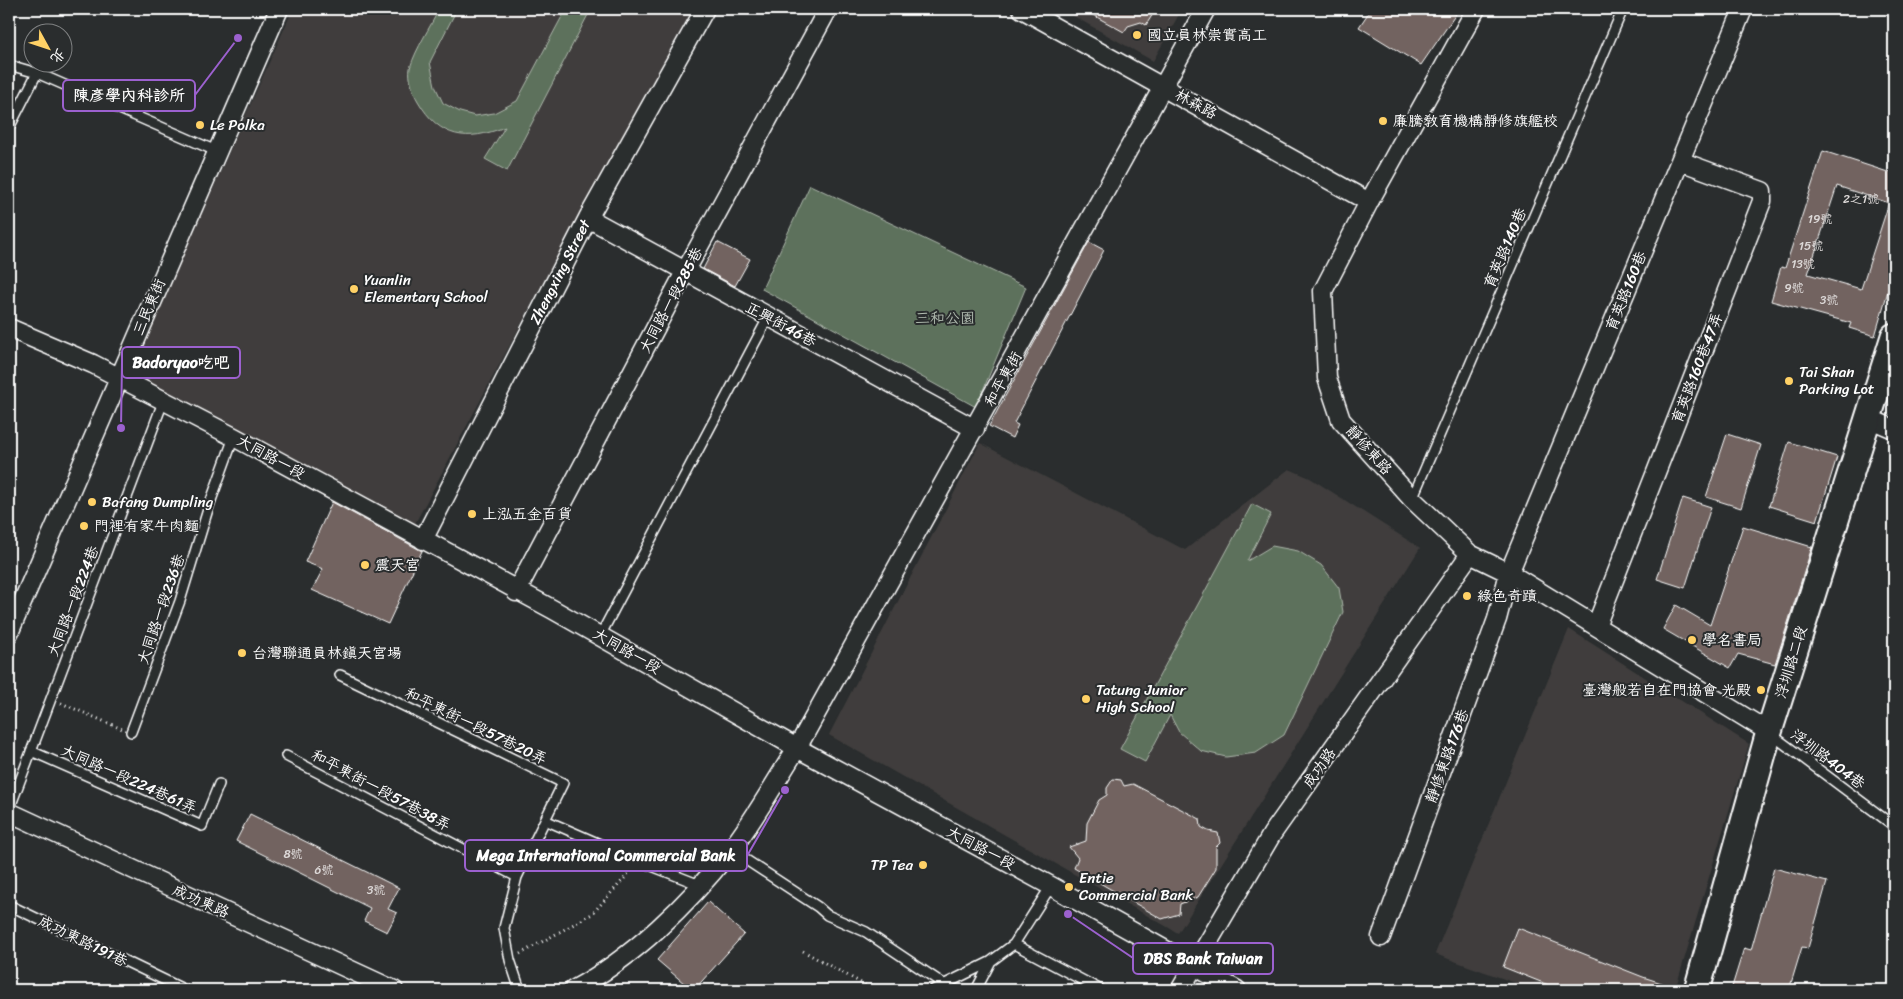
<svg xmlns="http://www.w3.org/2000/svg" width="1903" height="999" font-family="Sriracha,'LXGW WenKai TC',sans-serif">
<rect width="100%" height="100%" fill="#2a2d2e"/>
<filter id="ink" filterUnits="userSpaceOnUse"><feTurbulence type="fractalNoise" baseFrequency=".02" numOctaves="2"/><feDisplacementMap in="SourceGraphic" scale="10" xChannelSelector="R" yChannelSelector="G"/><feConvolveMatrix kernelMatrix="1 2 1 2 8 2 1 2 1" color-interpolation-filters="sRGB"/></filter>
<g filter="url(#ink)">
<path fill="#403e3d" d="M293,9H693L585,204L412,529L130,375Z
M1061,9H1182L1153,61Z
M980,443L1185,550L1289,469L1310,478L1420,548L1178,933L829,735Z
M1569,629L1749,744L1675,990H1535L1435,954Z"/>
<path fill="#5d715b" stroke="#aeb8ad" d="M439,9H457L430,62L435,86L443,103L460,112L475,116L494,113L517,101L566,9H591L507,171L485,159L505,127C467,142 440,139 418,101C413,93 408,77 410,68C416,48 430,28 439,9Z
M810,185L1026,287L976,407L762,289Z
M1252,504L1271,514L1247,561L1272,546L1298,551L1321,565L1339,588L1343,612L1284,735L1256,753L1226,757L1201,751L1179,732L1170,715L1145,762L1120,749Z"/>
<path fill="#726460" stroke="#fff" fill-rule="evenodd" d="M1082,9H1156L1146,25L1141,22L1128,26L1124,32Z
M1371,9H1443L1456,14L1421,65L1359,27Z
M1823,151L1894,174V270L1875,336L1849,328L1851,323L1771,301L1781,267L1785,268ZM1837,186L1889,203L1861,289L1808,274Z
M717,242L750,259L735,286L703,269Z
M1089,242L1104,250L1014,423L1018,425L1012,438L989,426Z
M1727,434L1761,445L1741,508L1706,497Z
M1789,442L1837,457L1817,521L1769,506Z
M1683,498L1711,507L1685,588L1657,579Z
M332,502L422,551L388,624L312,590L323,569L305,562Z
M1743,526L1812,547L1775,664L1738,654L1730,668L1663,629L1676,605L1710,625Z
M1113,779L1121,780L1124,786L1133,784L1200,819L1201,827L1208,831L1218,833L1220,843L1216,847V868L1198,897L1180,904L1179,914L1162,919L1074,868L1078,858L1069,847L1086,841L1087,823L1099,800L1107,795V788Z
M250,814L399,888L388,909L397,913L387,932L364,921L370,908L236,841Z
M1774,868L1827,882L1808,948L1802,947L1789,990H1731L1744,948L1751,950Z
M708,902L744,934L694,990H692L657,960Z
M1518,928L1643,977L1674,987V990H1561L1503,967Z"/>
<g fill="none" stroke-linecap="round" stroke-linejoin="round">
<defs>
<path id="lane" d="M9,65L37,73L216,151
M9,128L37,73
M1412,499L1623,9
M600,636L769,316
M340,675L563,783L517,877L504,928L510,960L520,990
M131,732L180,601L209,506L234,437
M1771,734L1894,826
M31,751L202,826L219,784
M286,756L517,877
M9,810L163,402
M545,820L639,861L700,885
M731,850L818,907L827,915L866,932L945,985
M9,905L185,990
M1014,944L1101,990
M933,990L990,962L1014,944L1051,886
M976,990L990,963"/>
<path id="street" d="M1022,9L1369,202
M1476,9L1369,202L1323,291L1327,378L1341,420L1412,499L1470,554L1509,573L1769,732
M588,218L975,429
M9,328L93,364L234,437L552,609L797,748L1051,886L1237,990
M1868,418L1894,429
M423,540L588,218L705,9
M516,592L685,272L828,9
M1596,626L1762,201V191L1680,161
M9,633L279,9
M9,812L394,990
M1381,937L1497,619L1509,573L1743,9
M573,990C633,958 688,904 730,851C755,819 775,782 797,748L1206,9
M1180,990L1272,834L1470,554"/>
<path id="secondary" d="M1697,990L1769,732L1894,336"/>
</defs>
<use href="#lane" stroke="#fff" stroke-width="12"/>
<use href="#street" stroke="#fff" stroke-width="21"/>
<use href="#secondary" stroke="#fff" stroke-width="29"/>
<path stroke="#fff" stroke-width="3" stroke-dasharray="1 4" stroke-linecap="butt" d="M61,703L122,729
M803,951L874,990
M520,954L592,914L632,870"/>
<use href="#lane" stroke="#2a2d2e" stroke-width="9"/>
<use href="#street" stroke="#2a2d2e" stroke-width="18"/>
<use href="#secondary" stroke="#2a2d2e" stroke-width="25"/>
</g>
</g>
<g fill="#ffd166" stroke="#2a2d2e" stroke-width="2">
<circle cx="1137" cy="35" r="5"/>
<circle cx="1383" cy="121" r="5"/>
<circle cx="200" cy="125" r="5"/>
<circle cx="354" cy="289" r="5"/>
<circle cx="1789" cy="381" r="5"/>
<circle cx="92" cy="502" r="5"/>
<circle cx="472" cy="514" r="5"/>
<circle cx="84" cy="526" r="5"/>
<circle cx="365" cy="565" r="5"/>
<circle cx="1467" cy="596" r="5"/>
<circle cx="1692" cy="640" r="5"/>
<circle cx="242" cy="653" r="5"/>
<circle cx="1761" cy="690" r="5"/>
<circle cx="1086" cy="699" r="5"/>
<circle cx="923" cy="865" r="5"/>
<circle cx="1069" cy="887" r="5"/>
</g>
<g text-anchor="middle" dominant-baseline="central" stroke-width="4" stroke-linejoin="round" paint-order="stroke">
<g font-size="12" fill="#dcd8d7">
<text x="1861" y="199">2之1號</text>
<text x="1820" y="219">19號</text>
<text x="1811" y="246">15號</text>
<text x="1803" y="264">13號</text>
<text x="1794" y="288">9號</text>
<text x="1829" y="300">3號</text>
<text x="293" y="854">8號</text>
<text x="324" y="870">6號</text>
<text x="376" y="890">3號</text>
</g>
<g font-size="15" fill="#fff" stroke="#2a2d2e" text-anchor="start">
<text x="1147" y="35">國立員林崇實高工</text>
<text x="1393" y="121">廉騰教育機構靜修旗艦校</text>
<text x="210" y="125">Le Polka</text>
<text x="364" y="280">Yuanlin<tspan x="364" dy="17">Elementary School</tspan></text>
<text x="1799" y="372">Tai Shan<tspan x="1799" dy="17">Parking Lot</tspan></text>
<text x="102" y="502">Bafang Dumpling</text>
<text x="482" y="514">上泓五金百貨</text>
<text x="94" y="526">門裡有家牛肉麵</text>
<text x="375" y="565">震天宮</text>
<text x="1477" y="596">綠色奇蹟</text>
<text x="1702" y="640">學名書局</text>
<text x="252" y="653">台灣聯通員林鎮天宮場</text>
<text x="1096" y="690">Tatung Junior<tspan x="1096" dy="17">High School</tspan></text>
<text x="1751" y="690" text-anchor="end">臺灣般若自在門協會 光殿</text>
<text x="913" y="865" text-anchor="end">TP Tea</text>
<text x="1079" y="878">Entie<tspan x="1079" dy="17">Commercial Bank</tspan></text>
</g>
<g font-size="15" fill="#fff" stroke="#2a2d2e">
<text transform="translate(1196 104) rotate(29)">林森路</text>
<text transform="translate(1505 248) rotate(-67)">育英路140巷</text>
<text transform="translate(560 272) rotate(-63)">Zhengxing Street</text>
<text transform="translate(1626 291) rotate(-68)">育英路160巷</text>
<text transform="translate(671 300) rotate(-62)">大同路一段285巷</text>
<text transform="translate(149 307) rotate(-67)">三民東街</text>
<text transform="translate(781 324) rotate(28)">正興街46巷</text>
<text transform="translate(1697 368) rotate(-69)">育英路160巷47弄</text>
<text transform="translate(1003 379) rotate(-61)">和平東街</text>
<text transform="translate(1369 450) rotate(48)">靜修東路</text>
<text transform="translate(271 457) rotate(29)">大同路一段</text>
<text transform="translate(73 601) rotate(-69)">大同路一段224巷</text>
<text transform="translate(161 609) rotate(-71)">大同路一段236巷</text>
<text transform="translate(627 651) rotate(30)">大同路一段</text>
<text transform="translate(1791 662) rotate(-73)">浮圳路二段</text>
<text transform="translate(476 726) rotate(26)">和平東街一段57巷20弄</text>
<text transform="translate(1447 756) rotate(-70)">靜修東路176巷</text>
<text transform="translate(1828 759) rotate(37)">浮圳路404巷</text>
<text transform="translate(1319 768) rotate(-55)">成功路</text>
<text transform="translate(129 779) rotate(24)">大同路一段224巷61弄</text>
<text transform="translate(381 790) rotate(28)">和平東街一段57巷38弄</text>
<text transform="translate(981 848) rotate(28)">大同路一段</text>
<text transform="translate(201 901) rotate(24)">成功東路</text>
<text transform="translate(83 941) rotate(26)">成功東路191巷</text>
</g>
<g font-size="15" fill="#aeb8ad" stroke="#2a2d2e">
<text x="945" y="318">三和公園</text>
</g>
</g>
<path fill="none" stroke="#9c61cf" stroke-width="2" d="M238 38L195 95M121 428L122 362M785 790L747 856M1068 914L1133 958"/>
<g fill="#9c61cf" stroke="#2a2d2e" stroke-width="2">
<circle cx="238" cy="38" r="5"/>
<circle cx="121" cy="428" r="5"/>
<circle cx="785" cy="790" r="5"/>
<circle cx="1068" cy="914" r="5"/>
</g>
<g fill="#2a2d2e" stroke="#9c61cf" stroke-width="2">
<rect x="63" y="80" width="132" height="31" rx="5"/>
<rect x="122" y="347" width="118" height="31" rx="5"/>
<rect x="465" y="840" width="282" height="31" rx="5"/>
<rect x="1133" y="943" width="140" height="31" rx="5"/>
</g>
<g font-size="16" text-anchor="middle" font-weight="bold" fill="#fff">
<text x="129" y="101">陳彥學內科診所</text>
<text x="181" y="368">Badoryao吃吧</text>
<text x="606" y="861">Mega International Commercial Bank</text>
<text x="1203" y="964">DBS Bank Taiwan</text>
</g>
<rect width="1903" height="999" fill="none" stroke="#2a2d2e" stroke-width="30"/>
<rect x="15" y="15" width="1873" height="969" fill="none" stroke="#fff" stroke-width="2" filter="url(#ink)"/>
<g transform="translate(48 48) rotate(130)"><circle r="24" fill="#2a2d2e" stroke="#7f8182"/>
<path d="M0-4L9 19L0 12L-9 19Z" fill="#ffd166"/>
<text y="-8" font-size="14" font-weight="bold" text-anchor="middle" fill="#ffffff">北</text>
</g>
</svg>
